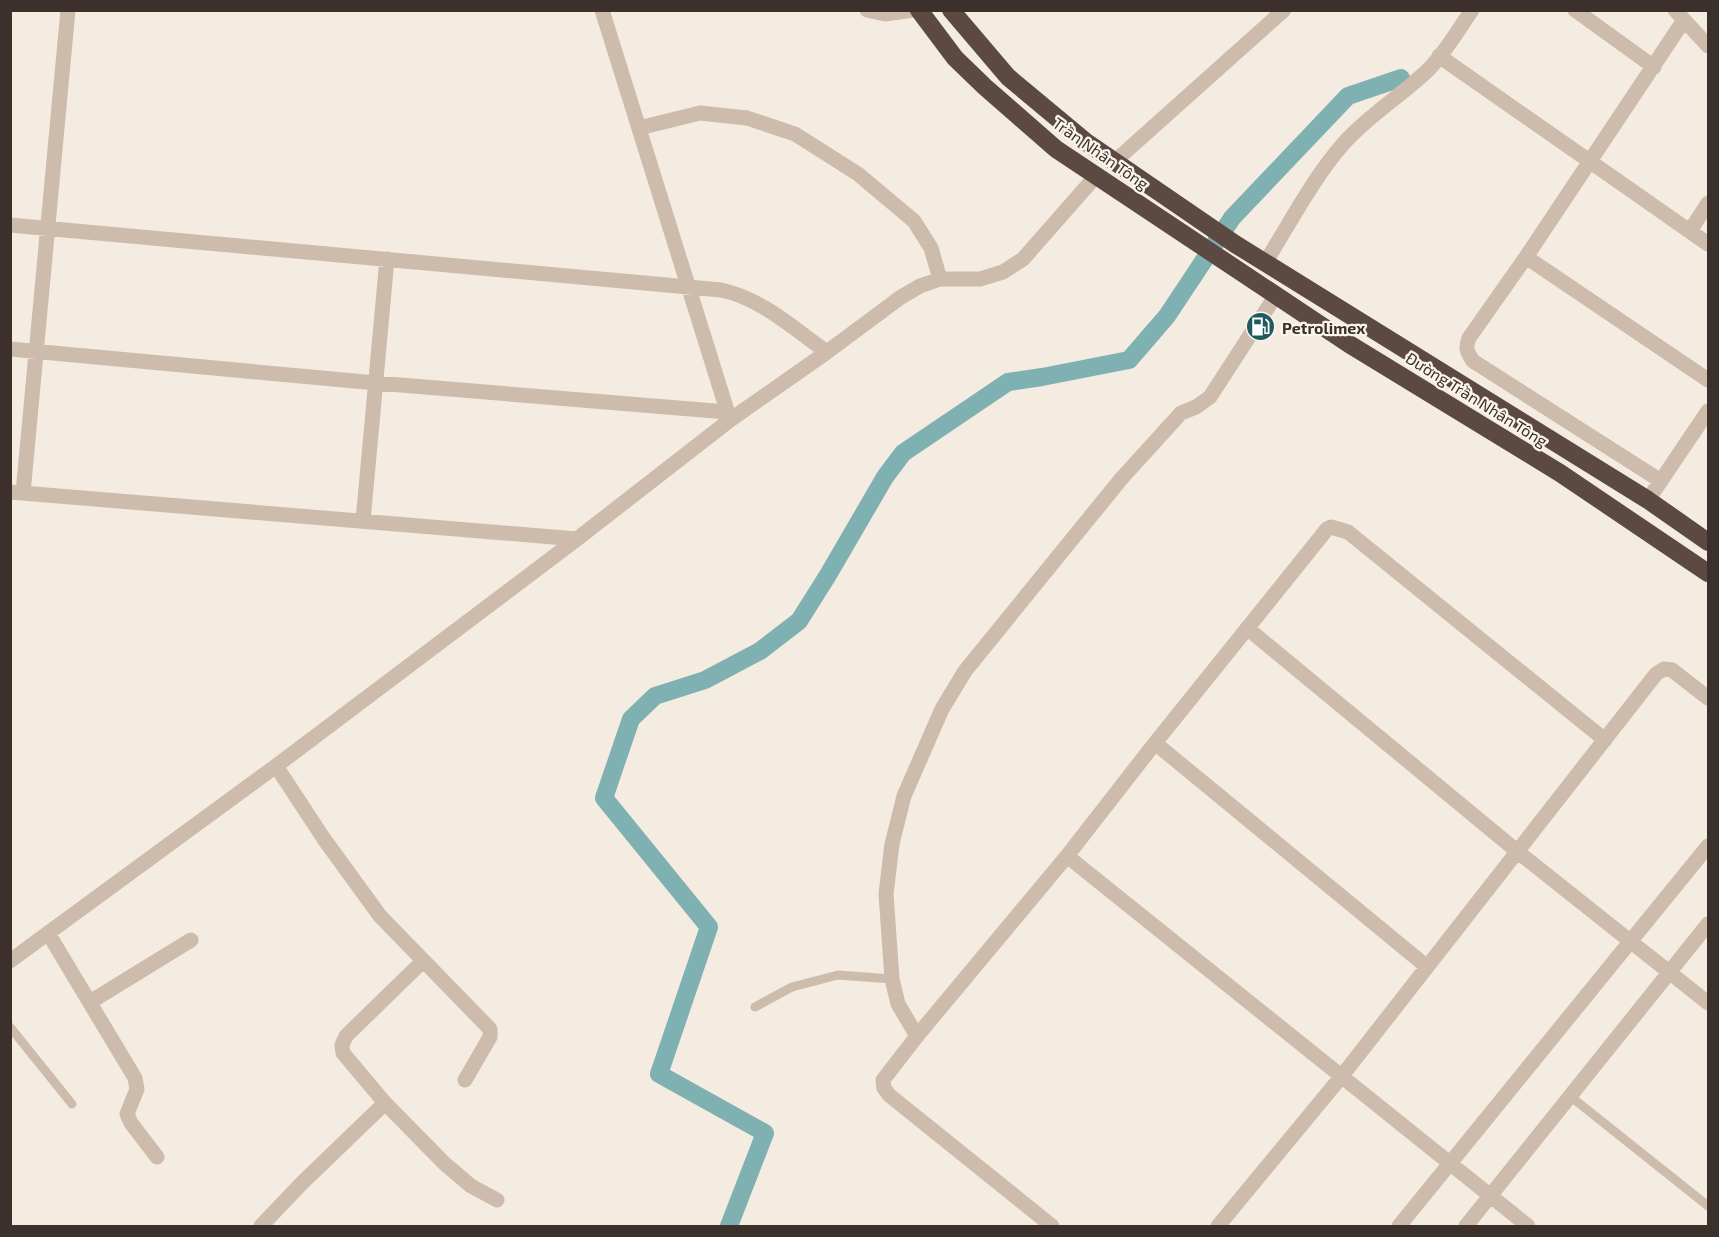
<svg xmlns="http://www.w3.org/2000/svg" width="1719" height="1237" font-family="'Exo 2',sans-serif">
<rect width="100%" height="100%" fill="#f4ebe1"/>
<g fill="none" stroke-linecap="round" stroke-linejoin="round">
<path stroke="#7fb0b2" stroke-width="18" d="M729,1226L765,1133L659,1074L709,927L604,798L631,719L655,696L705,680L760,651L799,621L828,575L885,477L903,453L1008,382L1042,377L1129,360L1167,316L1232,218L1348,96L1401,78"/>
<path stroke="#cdbbac" stroke-width="9" d="M755,1007L792,987L838,975L892,979
M10,1027L72,1104
M1570,1096L1708,1206"/>
<path stroke="#cdbbac" stroke-width="15" d="M602,10L730,420
M867,10L885,14L913,10
M1575,10L1654,67
M1675,10L1708,46
M1439,56L1708,244
M639,128L700,113L747,118L795,134L858,174L914,221L931,248L940,279
M1114,162L1284,10
M10,225L721,290C761,298 794,329 827,352
M1690,231L1708,203
M1526,257L1708,380
M1265,263C1290,223 1313,178 1344,143C1369,115 1401,96 1428,70C1445,53 1458,30 1472,10
M10,349L376,383L727,412
M1661,481L1473,361C1467,352 1465,348 1469,338L1526,257L1684,20
M10,492L577,539
M23,493L68,10
M1648,500L1708,411
M363,521L387,259
M1247,628L1518,852L1708,1003
M1155,743L1426,966
M276,766L324,839L380,916L490,1029V1037L465,1080
M1067,856L1528,1226
M48,933L135,1078L137,1089L127,1114L131,1123L157,1157
M10,961L276,766L577,539L730,420L827,352L901,297L920,286L940,279H980L1003,272L1023,259L1096,176
M423,961L346,1036L342,1045L343,1053L385,1103L445,1164L471,1186L497,1200
M90,1002L191,940
M917,1036L898,1004L892,979L886,894L892,844L904,796L942,709L965,671L1121,479L1181,413L1196,407L1210,397L1276,295
M261,1226L302,1183L385,1103
M1052,1226L889,1095L884,1088L883,1080L917,1036L1067,856L1155,743L1327,529L1331,527L1348,532L1605,740
M1218,1226L1341,1077L1656,674L1664,669L1672,670L1708,698
M1399,1226L1708,846
M1466,1226L1708,924"/>
<path stroke="#5c4a42" stroke-width="18" d="M919,10L955,58L985,87L1056,149L1349,344L1560,473L1708,573
M951,10L1008,77L1086,142L1235,244L1648,500L1708,542"/>
</g>
<defs>
<symbol id="fuel-disc" viewBox="-11 -11 22 22"><circle r="9.5" fill="#1f5a5e" stroke="#fbf5ee"/><path d="M-5.5-6h7V0h2V4h1.3V-2.5L3-4.5l.8-.8L6-3V5H2.5V1h-1V6h-7ZM-4.2-4.7v3.2H.2V-4.7Z" fill="#fff"/></symbol>
</defs>
<g fill-rule="evenodd">
<use href="#fuel-disc" x="1244" y="310" width="33" height="33"/>
</g>
<g text-anchor="middle" dominant-baseline="central" stroke-width="4.5" stroke-linejoin="round" paint-order="stroke">
<g font-size="16" fill="#3b302b" stroke="#fbf5ee">
<text transform="translate(1101 153) rotate(35)">Trần Nhân Tông</text>
<text transform="translate(1477 399) rotate(32)">Đường Trần Nhân Tông</text>
</g>
<g font-size="16" font-weight="bold" fill="#3b302b" stroke="#fbf5ee" text-anchor="start">
<text x="1282" y="327">Petrolimex</text>
</g>
</g>
<rect width="1719" height="1237" fill="none" stroke="#3b302b" stroke-width="24"/>
</svg>
